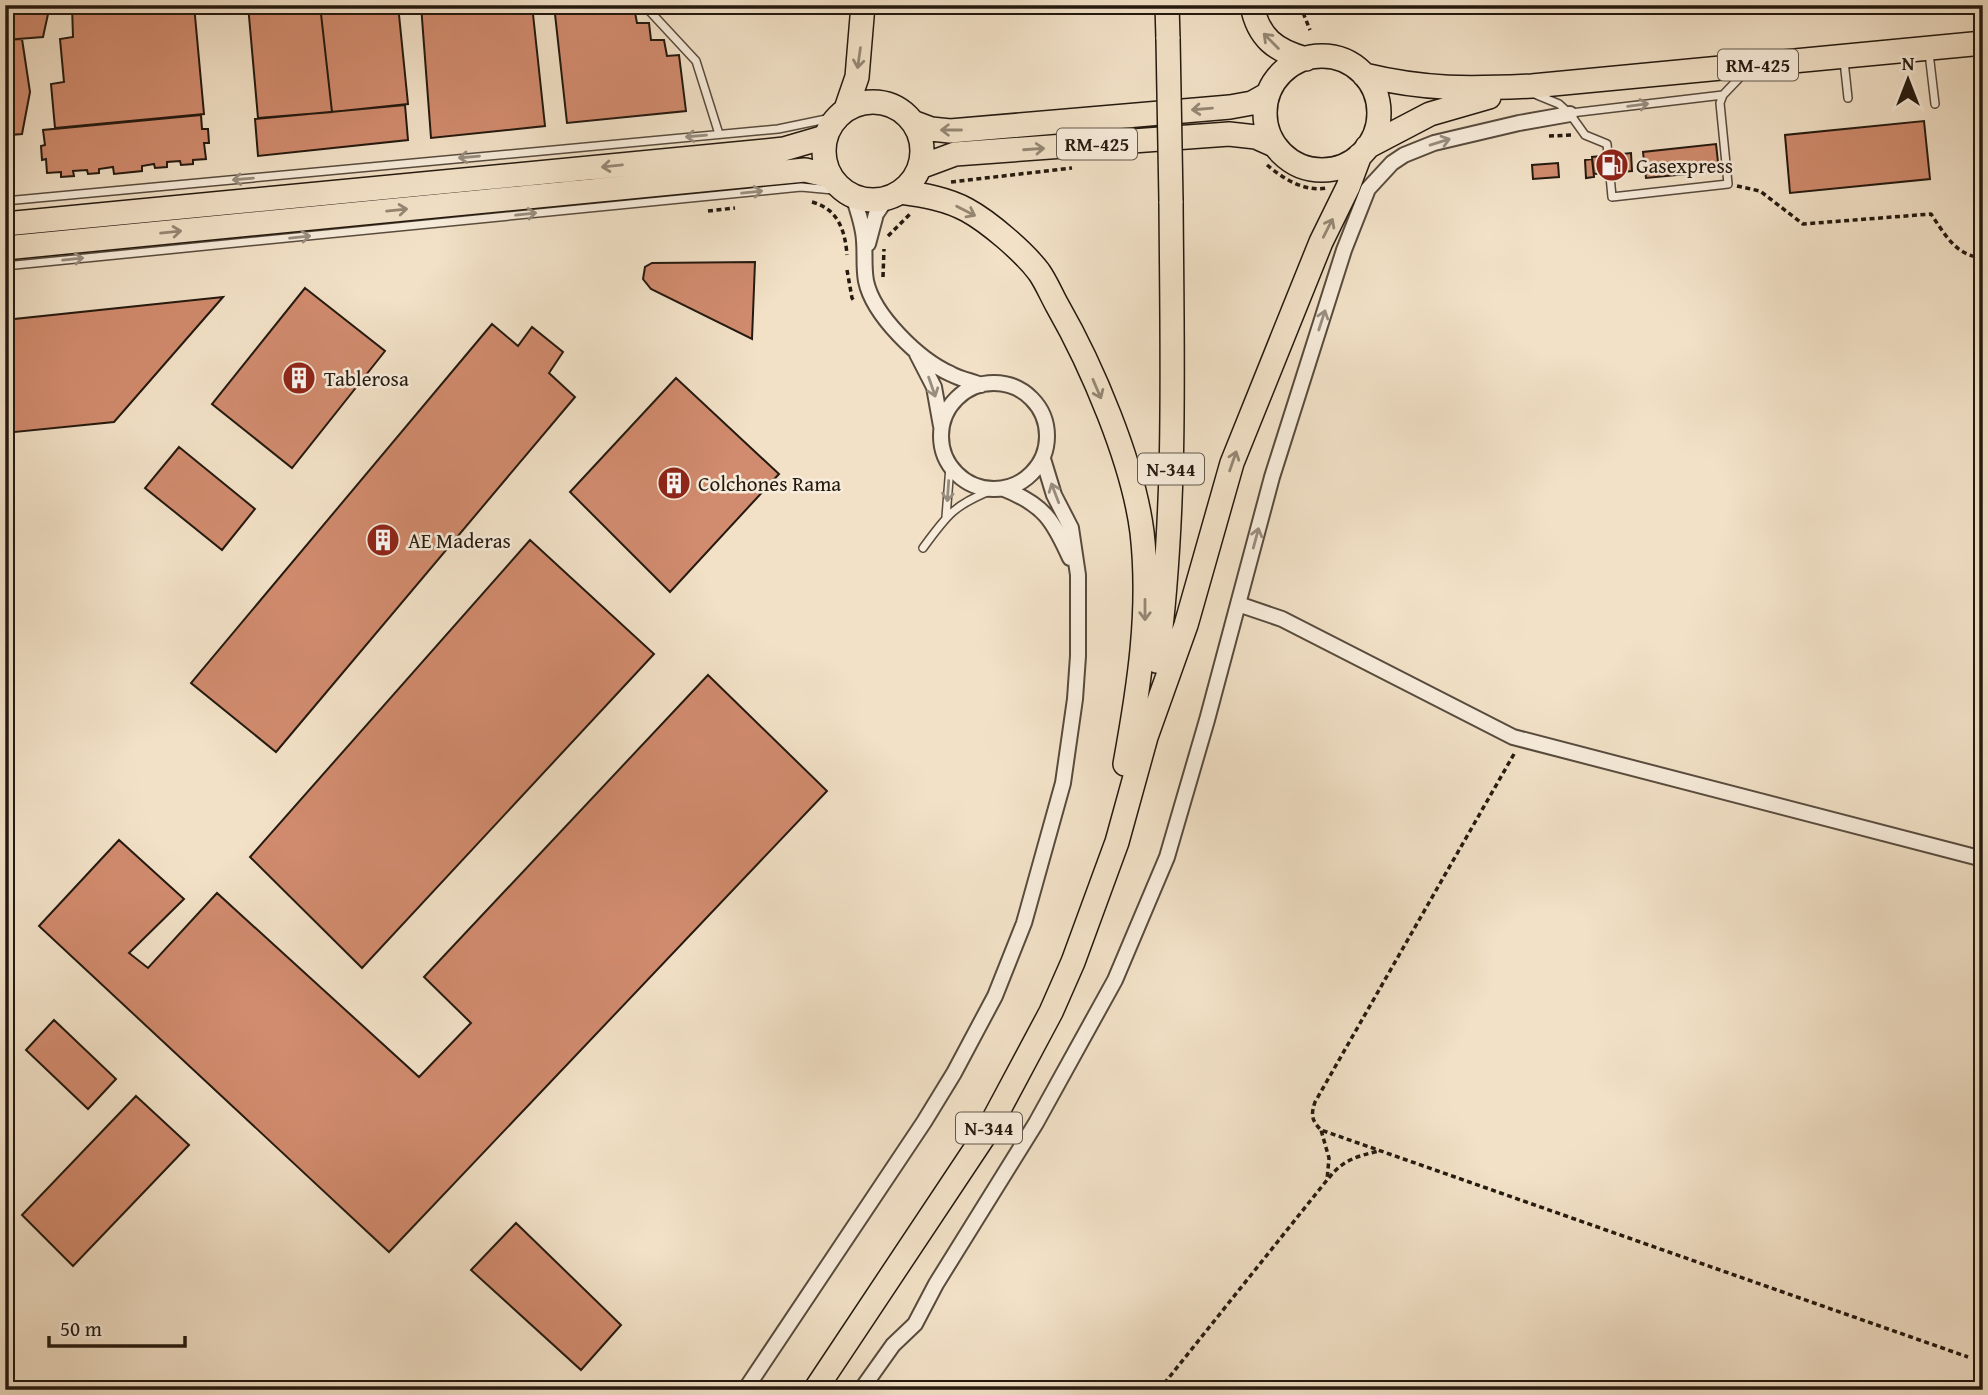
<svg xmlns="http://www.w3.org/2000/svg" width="1988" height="1395" font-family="'Gentium Book Plus',serif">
<rect width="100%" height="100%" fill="#f2e1c7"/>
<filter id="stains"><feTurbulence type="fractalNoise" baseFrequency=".00286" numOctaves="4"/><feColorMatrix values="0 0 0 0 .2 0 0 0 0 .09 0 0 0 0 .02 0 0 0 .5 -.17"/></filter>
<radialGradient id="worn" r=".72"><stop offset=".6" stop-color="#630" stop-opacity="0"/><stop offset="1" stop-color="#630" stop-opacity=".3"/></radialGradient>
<path fill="#d18b6e" stroke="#24190f" stroke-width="2" d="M5,5H50L43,37L5,40Z
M72,5H194L204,114L55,128L51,84L64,82L60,39L73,37Z
M248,5H320L332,112L258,118Z
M320,5H398L408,104L332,112Z
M421,5H532L545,126L431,138Z
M554,5L634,7L637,23H649L651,40H664L667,56L679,55L686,111L567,123Z
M22,39L30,92L22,134L10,135L13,177L5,178V40Z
M405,105L408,140L258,156L255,119Z
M201,115L202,129H208L209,143H204L206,159L193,160V164L181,165L180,161L167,162V167L155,168L154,164L142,166V171L114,174L113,167L99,169V173L88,174L87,170L73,171L74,176L61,177V172L47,173L46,159L42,160L41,146L45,145L43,130Z
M1924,121L1930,179L1790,193L1785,135Z
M1716,144L1719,171L1646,178L1643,152Z
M1631,153L1632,171L1594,174L1592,157Z
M1592,159L1594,177L1586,178L1585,160Z
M1558,163L1559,177L1533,179L1532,165Z
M755,262L752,339L651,289L643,279L645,267L652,263Z
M305,288L385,351L292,468L212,404Z
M223,297L114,422L5,433V320Z
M492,324L518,346L532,327L563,352L549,373L575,397L276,752L191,683Z
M676,378L779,474L670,592L570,492Z
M179,447L255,509L222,550L145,488Z
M530,540L654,654L362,968L250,857Z
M708,675L827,791L389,1252L39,926L119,840L184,899L129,953L148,968L217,893L419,1077L471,1023L424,977Z
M54,1020L116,1079L88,1109L26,1050Z
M136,1096L189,1145L73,1266L22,1215Z
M516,1223L621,1325L581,1370L471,1270Z"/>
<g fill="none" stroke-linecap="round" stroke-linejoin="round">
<defs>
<path id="service" d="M644,5L696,61L719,134
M1929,53L1935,104
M1844,61L1848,98
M1537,95L1559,104L1570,114L1585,135L1607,144L1612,197L1728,184L1720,103L1723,95
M1571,113L1723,95L1744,73
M5,201L778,129L836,117
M5,266L801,187L844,191
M946,517L950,466
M923,548C947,515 954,505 992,490"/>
<path id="minor" d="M853,196C857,208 861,220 863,232C866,248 863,265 866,281C873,315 919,360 951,374C960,379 971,381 981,385
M868,244L876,214L887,198
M917,354L934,387L941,426
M941 436a53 53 0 1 1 106 0a53 53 0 1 1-106 0Z
M1004,489C1044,505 1053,520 1070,558
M1238,604L1282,619L1513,737L1983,859
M745,1390L924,1122L954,1073L995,996L1024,923L1063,783L1075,699L1078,656V575L1071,528L1054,495L1043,459
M861,1390L893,1345L915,1324L936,1284L1036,1123L1115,980L1167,857L1207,720L1272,477L1344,250L1368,189L1392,163L1404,155L1434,143L1519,123L1570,114"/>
<path id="primary" d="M5,224L755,152L784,149L825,137
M5,248L805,170L830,176"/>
<path id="trunk" d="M1167,5L1168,39
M1252,5C1258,38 1276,51 1306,59
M1265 113a57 57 0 1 1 114 0a57 57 0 1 1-114 0Z
M1364,75C1426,90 1470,89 1532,86L1983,43
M824 151a49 49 0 1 1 98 0a49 49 0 1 1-98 0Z
M846,109L857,77L863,5
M915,123L931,129L950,131L1230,107L1252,103L1268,94
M1367,147L1430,114L1489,97
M920,167L955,154L1229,134L1256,137L1274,145
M901,192C923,195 947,199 967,210C989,222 1024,252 1039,272C1046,282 1051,294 1057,305C1092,366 1133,462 1142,532C1151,611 1139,687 1125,764
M1157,661C1177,508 1172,354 1171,201
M815,1390L988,1130L1051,1012L1073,962L1117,842L1146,737L1186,625L1232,463L1321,242L1348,187L1360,155"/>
</defs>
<use href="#service" stroke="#584b3d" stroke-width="10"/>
<use href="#minor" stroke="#584b3d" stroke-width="18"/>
<use href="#primary" stroke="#24190f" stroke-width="26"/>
<use href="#trunk" stroke="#24190f" stroke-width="26"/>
<path stroke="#24190f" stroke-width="3.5" stroke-dasharray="5 3.5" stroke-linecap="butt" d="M1300,5L1310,30
M1549,136L1572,135
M1267,165C1284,179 1304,192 1326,188
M951,182L1072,168
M1737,186L1760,191L1803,224L1931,214C1944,233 1957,258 1983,257
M812,202C838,209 845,230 847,255
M708,211L735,208
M888,236L910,214
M847,270L852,298L855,302
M883,277L884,249
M1514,754L1315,1102C1311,1114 1311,1120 1321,1130L1968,1357
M1329,1178C1342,1160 1358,1156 1379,1151
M1159,1390L1327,1180L1329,1158L1321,1130"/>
<use href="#service" stroke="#f7ecdb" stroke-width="7"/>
<use href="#minor" stroke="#f7ecdb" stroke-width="14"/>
<use href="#primary" stroke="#f2e1c7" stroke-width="23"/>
<use href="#trunk" stroke="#f2e1c7" stroke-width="23"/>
<defs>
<path id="trunk-bridge" d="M1168,39L1171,201"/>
</defs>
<use href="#trunk-bridge" stroke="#24190f" stroke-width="26" stroke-linecap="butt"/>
<use href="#trunk-bridge" stroke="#f2e1c7" stroke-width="23"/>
</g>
<defs><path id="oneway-shaft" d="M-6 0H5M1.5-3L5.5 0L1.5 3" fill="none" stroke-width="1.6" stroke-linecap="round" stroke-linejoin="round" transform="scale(1.75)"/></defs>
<g stroke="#958774">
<use href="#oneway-shaft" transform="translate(1271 41) rotate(-135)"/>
<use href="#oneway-shaft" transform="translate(859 58) rotate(98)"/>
<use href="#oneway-shaft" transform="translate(1202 109) rotate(175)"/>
<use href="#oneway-shaft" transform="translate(951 130) rotate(-180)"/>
<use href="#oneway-shaft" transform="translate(1034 149) rotate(-4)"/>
<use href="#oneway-shaft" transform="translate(612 166) rotate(174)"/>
<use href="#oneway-shaft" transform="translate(397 210) rotate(-6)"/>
<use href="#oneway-shaft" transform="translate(966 211) rotate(27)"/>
<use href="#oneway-shaft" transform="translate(1328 228) rotate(-63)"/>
<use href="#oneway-shaft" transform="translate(171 232) rotate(-6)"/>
<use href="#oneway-shaft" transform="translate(1097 389) rotate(67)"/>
<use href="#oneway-shaft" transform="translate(1233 461) rotate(-71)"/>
<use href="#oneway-shaft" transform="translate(1145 610) rotate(90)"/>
</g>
<g stroke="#988d7f">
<use href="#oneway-shaft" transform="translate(1638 105) rotate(-7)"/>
<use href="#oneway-shaft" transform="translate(696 136) rotate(175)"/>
<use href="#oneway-shaft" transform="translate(1440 142) rotate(-17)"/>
<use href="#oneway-shaft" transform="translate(469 157) rotate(175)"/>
<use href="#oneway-shaft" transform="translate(243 179) rotate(175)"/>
<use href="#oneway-shaft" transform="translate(752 192) rotate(-6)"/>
<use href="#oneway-shaft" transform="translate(526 214) rotate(-6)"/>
<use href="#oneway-shaft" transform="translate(300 237) rotate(-6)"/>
<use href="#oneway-shaft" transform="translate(73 259) rotate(-6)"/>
<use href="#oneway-shaft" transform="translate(1322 320) rotate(-72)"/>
<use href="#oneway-shaft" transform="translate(932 387) rotate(71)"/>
<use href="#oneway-shaft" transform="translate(948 491) rotate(94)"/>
<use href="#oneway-shaft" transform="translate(1055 493) rotate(-111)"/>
<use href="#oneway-shaft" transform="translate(1256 538) rotate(-75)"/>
</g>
<defs>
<symbol id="fuel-disc" viewBox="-11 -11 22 22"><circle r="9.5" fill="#8f2418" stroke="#f7ecdb"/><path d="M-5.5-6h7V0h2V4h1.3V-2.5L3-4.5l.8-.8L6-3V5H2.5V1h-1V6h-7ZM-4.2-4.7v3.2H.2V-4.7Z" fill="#fff"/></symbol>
<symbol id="building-disc" viewBox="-11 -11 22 22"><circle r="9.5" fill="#8f2418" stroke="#f7ecdb"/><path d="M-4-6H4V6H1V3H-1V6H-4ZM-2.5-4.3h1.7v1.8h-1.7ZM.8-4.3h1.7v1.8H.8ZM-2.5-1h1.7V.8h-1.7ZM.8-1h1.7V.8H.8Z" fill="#fff"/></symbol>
</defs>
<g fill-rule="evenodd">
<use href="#fuel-disc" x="1593" y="146" width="38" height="38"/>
<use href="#building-disc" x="280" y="359" width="38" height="38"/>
<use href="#building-disc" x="655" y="464" width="38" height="38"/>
<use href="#building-disc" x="364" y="521" width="38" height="38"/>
</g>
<g text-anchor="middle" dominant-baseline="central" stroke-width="5" stroke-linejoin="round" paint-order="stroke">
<g fill="#f7ecdb" stroke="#63584c" stroke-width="2">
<rect x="1718" y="49.5" width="80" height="31" rx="5"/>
<rect x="1057" y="128.5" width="80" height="31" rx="5"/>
<rect x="1138" y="453.5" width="66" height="31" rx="5"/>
<rect x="956" y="1112.5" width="66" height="31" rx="5"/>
</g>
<g font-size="19" font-weight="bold" fill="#24190f">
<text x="1758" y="65">RM-425</text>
<text x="1097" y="144">RM-425</text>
<text x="1171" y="469">N-344</text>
<text x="989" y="1128">N-344</text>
</g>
<g font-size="21" fill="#24190f" stroke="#f7ecdb" text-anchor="start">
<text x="1636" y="165">Gasexpress</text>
<text x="324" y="378">Tablerosa</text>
<text x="698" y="483">Colchones Rama</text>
<text x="408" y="540">AE Maderas</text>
</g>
</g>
<rect width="1988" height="1395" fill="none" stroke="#f2e1c7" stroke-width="28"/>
<rect x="7" y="7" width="1974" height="1381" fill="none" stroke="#24190f" stroke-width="3.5"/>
<rect x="14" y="14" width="1960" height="1367" fill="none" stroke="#24190f" stroke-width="2"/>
<g transform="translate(1908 80)" stroke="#f7ecdb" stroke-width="5" paint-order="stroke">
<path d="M0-5L12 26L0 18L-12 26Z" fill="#24190f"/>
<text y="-10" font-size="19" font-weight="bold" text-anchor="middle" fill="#24190f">N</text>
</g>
<path d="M49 1336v10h136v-10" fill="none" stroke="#24190f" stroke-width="3.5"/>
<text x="60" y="1336" font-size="21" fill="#24190f" stroke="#f7ecdb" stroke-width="5" paint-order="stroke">50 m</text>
<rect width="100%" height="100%" filter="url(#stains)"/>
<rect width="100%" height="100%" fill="url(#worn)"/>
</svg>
